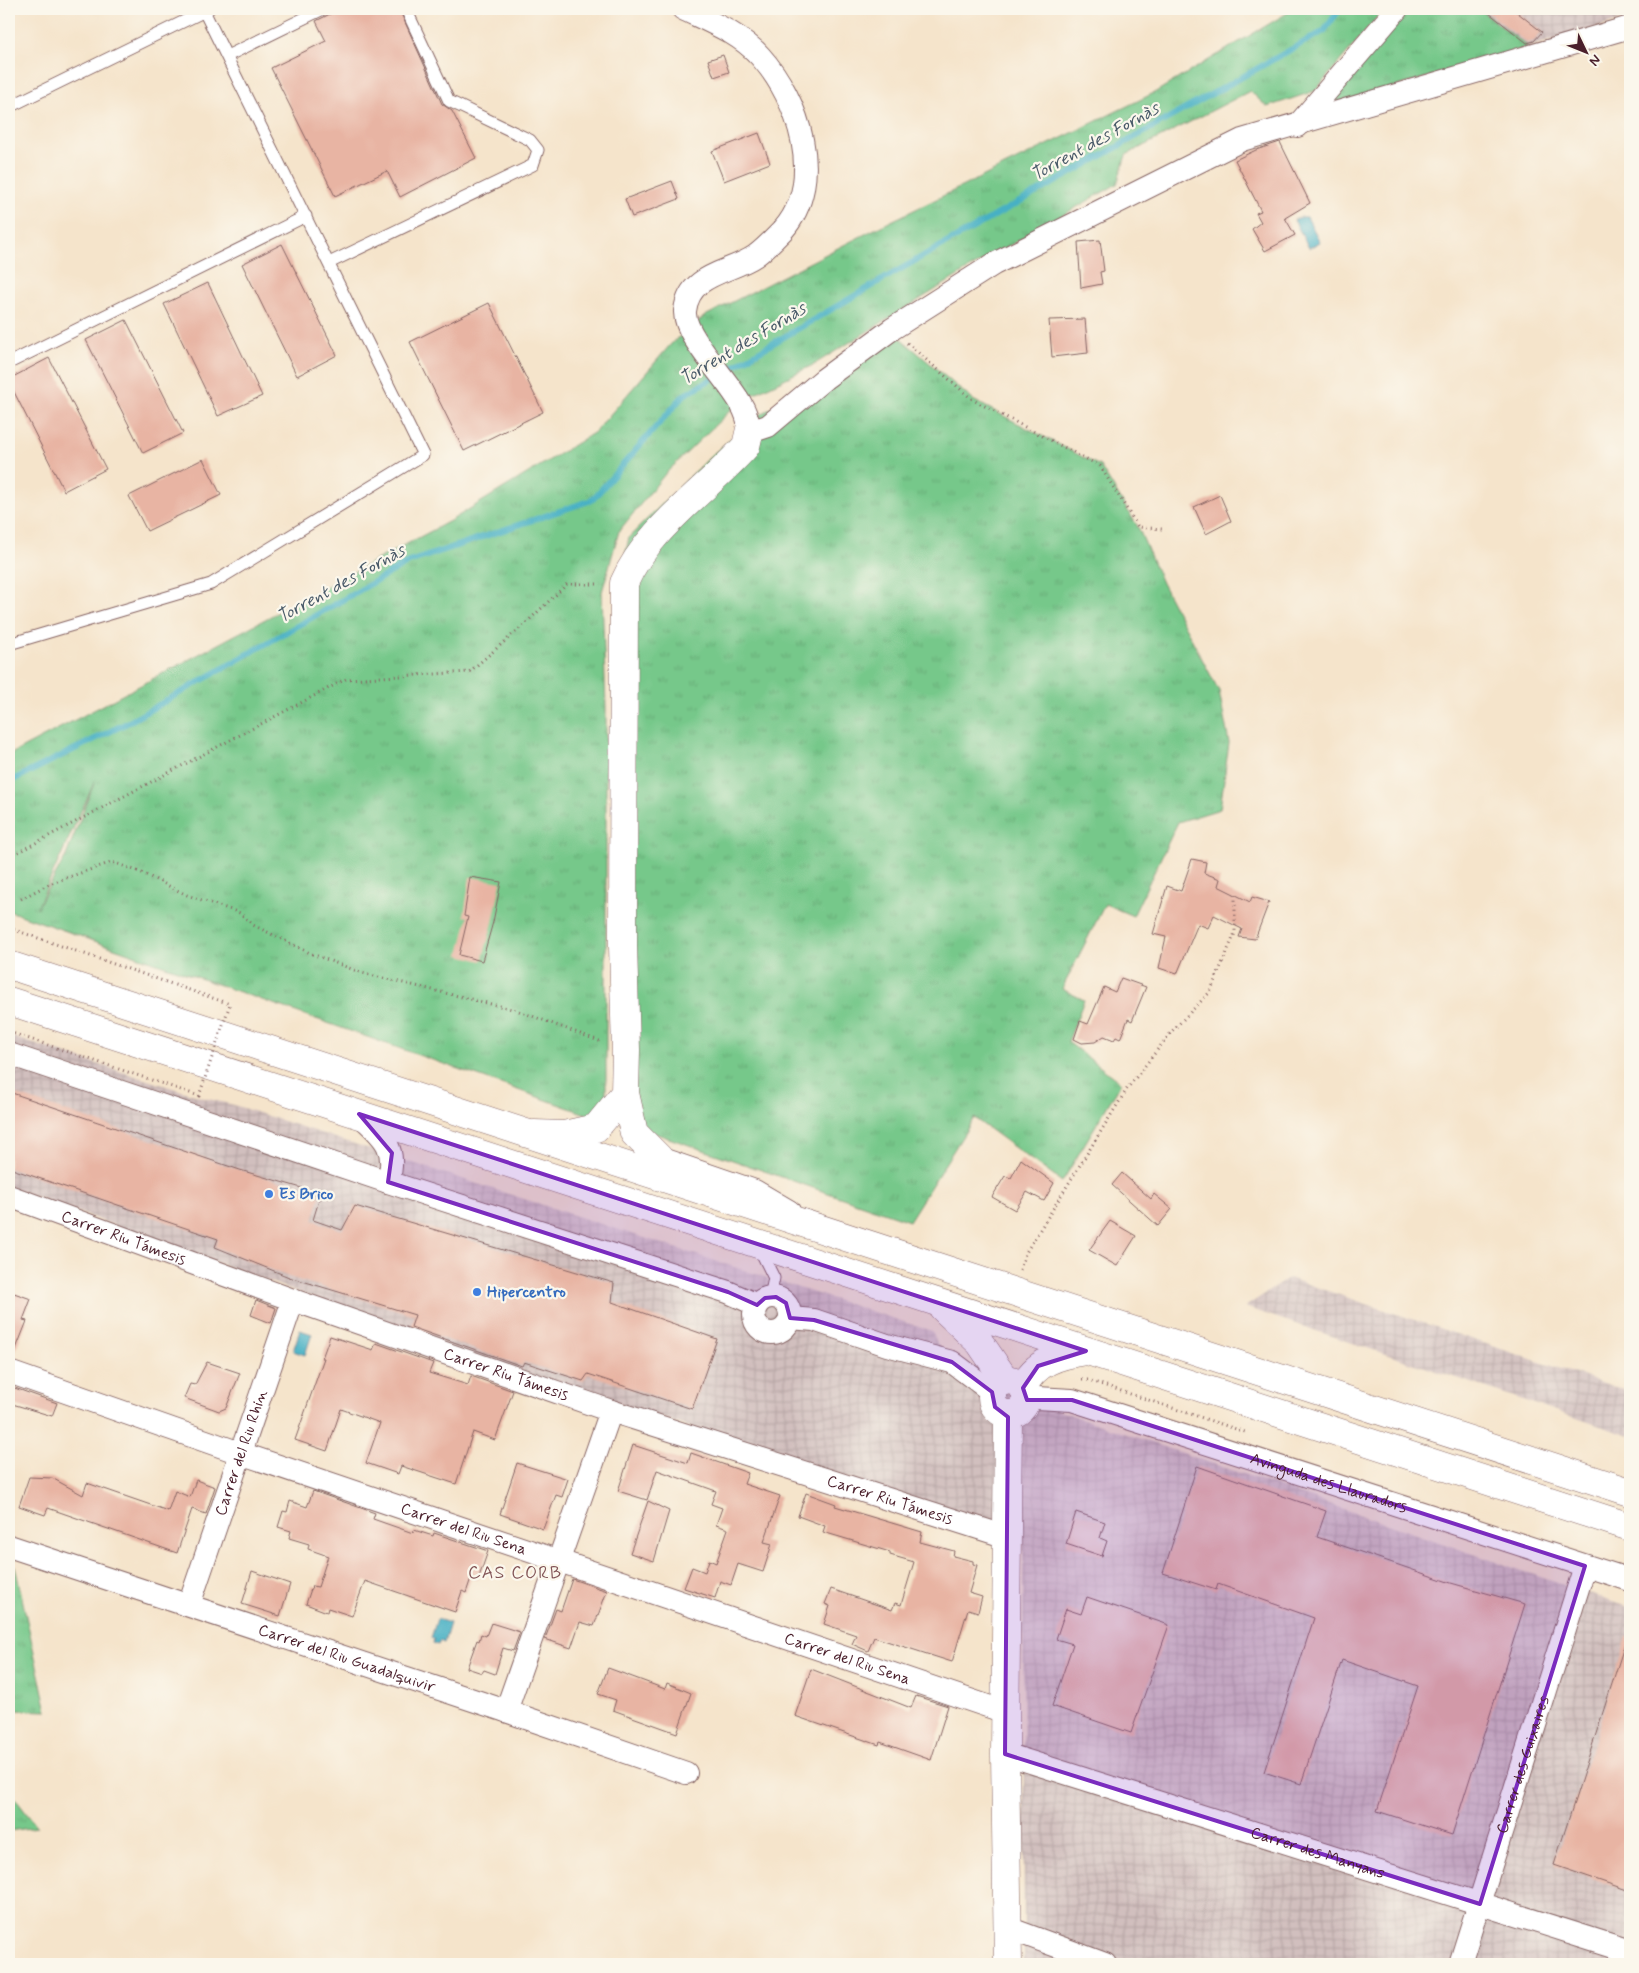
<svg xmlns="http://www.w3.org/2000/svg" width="1639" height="1973" font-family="Mynerve,sans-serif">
<defs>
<pattern id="industrial-grid" width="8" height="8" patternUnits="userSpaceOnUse" patternTransform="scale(1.25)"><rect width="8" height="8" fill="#d1bfbe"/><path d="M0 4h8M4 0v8" fill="none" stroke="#b5a4a3"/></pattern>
<pattern id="grass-tufts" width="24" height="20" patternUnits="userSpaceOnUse" patternTransform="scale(1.25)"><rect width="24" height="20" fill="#76c88a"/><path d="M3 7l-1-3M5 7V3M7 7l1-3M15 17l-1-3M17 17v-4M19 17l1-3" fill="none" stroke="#68ab77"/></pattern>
</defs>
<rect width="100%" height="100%" fill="#fbf7ec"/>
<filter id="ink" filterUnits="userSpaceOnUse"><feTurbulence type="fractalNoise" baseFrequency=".02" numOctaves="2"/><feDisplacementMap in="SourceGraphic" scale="10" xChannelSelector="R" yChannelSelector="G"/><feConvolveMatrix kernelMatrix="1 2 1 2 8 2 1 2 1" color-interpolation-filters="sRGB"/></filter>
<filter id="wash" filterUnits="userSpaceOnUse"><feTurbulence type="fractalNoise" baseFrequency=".0096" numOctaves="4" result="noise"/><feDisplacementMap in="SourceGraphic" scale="20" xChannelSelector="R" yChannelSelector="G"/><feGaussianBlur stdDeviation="1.12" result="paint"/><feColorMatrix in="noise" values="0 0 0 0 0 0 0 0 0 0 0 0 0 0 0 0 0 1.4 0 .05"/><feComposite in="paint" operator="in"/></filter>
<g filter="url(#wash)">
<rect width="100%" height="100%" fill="#f5e4cb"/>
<path fill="url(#industrial-grid)" d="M1479,9H1630V18L1528,47Z
M9,1036L204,1098L234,1105L932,1331L950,1373L1630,1608V1964H1024L1023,1536L496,1364L9,1187Z
M1289,1278L1630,1392V1436L1245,1307Z"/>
<path fill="url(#grass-tufts)" stroke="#60745a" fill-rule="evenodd" d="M1294,9H1384L1315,91L1267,107L1250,91L1126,155L1117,184L969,269L813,365L741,400L665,474L619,531L602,592L606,708V1121L9,911V755L450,521L595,432L671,344L705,316L875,229L1154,93ZM94,783L66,856L37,908Z
M1407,9H1479L1528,47L1328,107Z
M899,337L973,400L1100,466L1138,527L1162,583L1219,691L1229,743L1220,809L1178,822L1133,916L1105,904L1062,989L1084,1000L1068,1042L1121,1083L1062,1182L974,1118L909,1221L634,1126L620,582L629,537L713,454L761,414Z
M9,1565L15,1566L47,1711L9,1710Z
M9,1797H14L37,1827L9,1831Z"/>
<path fill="#46b0c4" stroke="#486878" d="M1301,217H1307L1320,242L1309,248L1294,220Z
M300,1330L312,1334L305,1355L293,1351Z
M437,1619L450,1623L444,1643L440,1641L438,1645L433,1643L434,1639L431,1638Z"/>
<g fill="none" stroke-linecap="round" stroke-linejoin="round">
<path stroke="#46b0c4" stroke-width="6" d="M9,782L127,723L409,562L592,500L684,395L925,255L1324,31L1340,9"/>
</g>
<g id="blocks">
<path fill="#e8b4a3" d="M340,9H399L442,104L452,111L476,158L400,197L387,171L335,196L271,68L326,41L316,21Z
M1484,9H1513L1542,32L1534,41L1527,43Z
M723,55L729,72L714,77L708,60Z
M759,133L770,163L724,181L712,151Z
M1280,142L1310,203L1285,218L1295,235L1265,251L1252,229L1261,222L1256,213L1261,211L1235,160L1256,150Z
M672,181L679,199L632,217L625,199Z
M1100,240L1104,271L1100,272L1102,284L1081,288L1078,242Z
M282,244L337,355L297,376L242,264Z
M208,283L262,396L218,416L164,304Z
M489,303L543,412L464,451L410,342Z
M1085,319L1088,353L1052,357L1049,320Z
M126,320L183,433L143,453L86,340Z
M49,358L106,469L64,491L9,382V379Z
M203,459L221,495L147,531L129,496Z
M1220,495L1231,521L1206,534L1194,507Z
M1192,859L1206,862L1204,873L1220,879L1218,886L1250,902L1252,897L1269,902L1255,939L1239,937L1242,929L1214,915L1208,928L1198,924L1177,974L1159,968L1166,937L1153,934L1167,886L1181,891Z
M470,877L501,882L493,922L482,961L459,955L468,917L464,916Z
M1121,978L1146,987L1132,1021L1128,1019L1120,1039L1116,1037L1114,1040L1104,1036L1095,1042L1082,1043L1074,1039L1080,1021L1088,1024L1104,987L1115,992Z
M9,1092L240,1170L305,1189L320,1197L313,1220L342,1230L355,1206L614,1283L612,1302L717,1339L692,1409L588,1374L583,1381L524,1362L522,1366L411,1327L415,1315L289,1277L215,1247L218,1239L9,1168Z
M1021,1159L1054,1183L1044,1201L1027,1192L1015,1210L992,1197L1005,1176L1011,1178Z
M1122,1173L1151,1199L1154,1194L1172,1209L1158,1226L1112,1185Z
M1110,1221L1136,1236L1117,1266L1089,1250Z
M14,1293L31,1299L23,1320L27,1321L12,1359H9V1297L12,1298Z
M256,1300L276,1308L271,1323L251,1315Z
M330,1336L373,1350L376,1343L433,1363L429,1373L468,1385L471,1376L513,1391L495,1440L473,1432L456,1484L401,1466L398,1474L366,1463L380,1423L341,1409L327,1451L295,1440L324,1358H322Z
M207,1362L240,1373L226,1408L219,1411L184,1398L190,1384L195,1385Z
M9,1386L57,1403L52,1416L9,1403Z
M633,1445L688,1463L691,1453L748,1473L744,1484L780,1496L764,1542L772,1544L763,1572L738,1564L731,1585L720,1581L715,1598L684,1588L692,1567L705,1572L709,1560L716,1563L728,1529L716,1525L722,1508L711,1504L716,1491L657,1470L647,1500L618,1491Z
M517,1463L568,1479L562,1497L556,1495L543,1529L500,1514Z
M1197,1466L1326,1511L1317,1537L1451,1583L1525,1604L1452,1835L1377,1811L1418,1686L1342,1660L1301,1784L1264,1772L1314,1618L1218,1584L1216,1590L1163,1573Z
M29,1477L52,1478L83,1495L87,1483L168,1511L175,1491L190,1497L196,1480L215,1487L206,1514L192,1509L177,1553L48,1508L45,1515L19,1506Z
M313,1491L375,1513L373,1519L413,1533L414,1530L433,1536L434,1533L488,1551L478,1580L471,1578L466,1593L462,1591L455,1612L365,1581L352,1616L328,1608L327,1612L306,1604L312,1586L318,1587L328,1556L308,1549L309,1544L289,1538L291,1531L278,1527L283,1511L287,1512L290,1501L307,1507Z
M806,1493L836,1504L835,1506L922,1532L920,1542L954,1551L953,1556L973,1561V1564L977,1565L969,1593L982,1597L978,1612L968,1609L952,1662L874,1637L868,1651L852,1644L856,1635L824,1624L830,1606L825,1604L831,1589L892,1610L895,1603L901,1605L914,1562L890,1555V1552L823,1532L825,1526L798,1516Z
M648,1501L669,1511L654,1561L630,1553Z
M1076,1512L1105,1522L1100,1538L1107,1541L1102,1556L1066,1544Z
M252,1571L290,1584L280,1616L242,1604Z
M572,1579L607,1591L594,1626L580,1622L571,1648L545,1639L556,1609L561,1611Z
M1087,1597L1169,1625L1131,1733L1052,1706L1073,1644L1056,1639L1066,1609L1081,1614Z
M491,1623L520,1632L513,1651L503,1648L495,1674L484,1670L482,1673L467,1668L477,1640L479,1641L481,1634L486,1636Z
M1627,1637H1630V1891L1554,1865Z
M608,1668L665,1689L667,1683L691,1693L677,1733L613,1710L616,1700L598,1694Z
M811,1669L911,1708L916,1696L948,1706L931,1760L880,1742L879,1745L795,1716Z"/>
</g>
</g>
<g filter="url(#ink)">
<use href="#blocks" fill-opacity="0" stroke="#866463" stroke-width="1"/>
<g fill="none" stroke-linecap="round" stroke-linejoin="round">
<defs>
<path id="service" d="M227,56L323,9
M9,107L209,9
M329,263L533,165L538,150L530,140L449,101L406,9
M9,363L306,216
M9,644L211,584L423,455L203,9
M760,1250L774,1278L770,1297"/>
<g id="minor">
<path d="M683,9C710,22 739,33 760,56C799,99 826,181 783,230C775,238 765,249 755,256C730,273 689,273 685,311C683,335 729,381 741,404C746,412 748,420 750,429H759L768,426L824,379L892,329L994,264L1242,140L1630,27"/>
<path d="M1297,126L1397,9"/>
<path d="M9,1054L388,1182L728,1292L757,1305"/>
<path d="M360,1115C384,1137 398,1148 388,1182"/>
<path d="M659,1158L755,1191L789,1211"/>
<path id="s1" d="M9,1196L293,1300L611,1411L1007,1537"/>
<circle cx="772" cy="1315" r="18"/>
<path d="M790,1318L814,1320L887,1345L952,1362L992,1392"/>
<path id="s2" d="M9,1372L240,1453L1005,1712"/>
<path id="s3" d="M1026,1400L1037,1398L1072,1400L1630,1580"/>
<path id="s4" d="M9,1546L506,1711L686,1773"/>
<path id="s5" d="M189,1605L293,1300"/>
<path d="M506,1711L611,1411"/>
<path id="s6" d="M1005,1754L1630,1951"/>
<path d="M1008,1928L1105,1964"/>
<path id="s7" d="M1460,1964L1585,1566"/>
</g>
<path id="tertiary" d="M534,1134L564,1135L596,1128L625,1093
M659,1158L634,1133L625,1093L626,1050L623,946L624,583C647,529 707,490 746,446L750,429
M992 1397a17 17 0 1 1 34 0a17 17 0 1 1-34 0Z
M1008,1415L1005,1754L1008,1964"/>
<path id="primary" d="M9,965L1630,1492
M9,1001L1630,1527
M943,1308L980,1343L1006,1381
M1023,1388C1034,1361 1060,1355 1086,1351"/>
</defs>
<use href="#service" stroke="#866463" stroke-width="13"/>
<use href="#minor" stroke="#866463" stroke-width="24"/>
<use href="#tertiary" stroke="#866463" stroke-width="29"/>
<use href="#primary" stroke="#866463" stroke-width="29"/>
<path stroke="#866463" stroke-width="3" stroke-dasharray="1 4" stroke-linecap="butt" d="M907,343L973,400L1100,466L1138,527L1162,529
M9,857L346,679L469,672L525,624L567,584H601
M21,899L49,884L112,862L140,872L187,895L240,913L253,925L312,954L362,973L516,1010L602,1042
M1020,1270L1025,1254L1127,1089L1172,1031L1210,992L1235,933V891
M1082,1380H1088L1245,1432"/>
<use href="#service" stroke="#fff" stroke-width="11"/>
<use href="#minor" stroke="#fff" stroke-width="22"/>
<use href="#tertiary" stroke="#fff" stroke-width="28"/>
<use href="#primary" stroke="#fff" stroke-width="28"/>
<path stroke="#866463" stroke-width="3" stroke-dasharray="1 4" stroke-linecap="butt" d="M9,928L230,1004L199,1096L9,1032"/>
</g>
</g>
<path fill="#7b2cbf" fill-opacity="0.2" stroke="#7b2cbf" stroke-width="4" stroke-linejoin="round" d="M359,1114L1086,1351L1038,1366L1023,1388L1027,1400H1072L1585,1566L1480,1904L1005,1754L1008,1417L995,1407L992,1392L952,1362L814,1320L790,1318L786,1303L776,1297L765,1298L757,1305L728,1292L388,1182L392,1153Z"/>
<g fill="#3f7fe0" stroke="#fbf7ec" stroke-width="2">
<circle cx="269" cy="1194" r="5"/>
<circle cx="477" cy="1292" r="5"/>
</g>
<g text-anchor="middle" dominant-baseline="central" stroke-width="4.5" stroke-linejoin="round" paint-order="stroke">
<g font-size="16" font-weight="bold" fill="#366cbe" stroke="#fbf7ec" text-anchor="start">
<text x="279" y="1194">Es Brico</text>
<text x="487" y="1292">Hipercentro</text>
</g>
<g font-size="16" fill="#4a1f2b" stroke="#fbf7ec">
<text stroke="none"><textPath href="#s1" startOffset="122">Carrer Riu Támesis</textPath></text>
<text stroke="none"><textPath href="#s1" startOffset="528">Carrer Riu Támesis</textPath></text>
<text stroke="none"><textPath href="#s5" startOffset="161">Carrer del Riu Rhin</textPath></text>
<text stroke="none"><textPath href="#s3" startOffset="316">Avinguda des Llauradors</textPath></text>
<text stroke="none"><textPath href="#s1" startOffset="932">Carrer Riu Támesis</textPath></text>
<text stroke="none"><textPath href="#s2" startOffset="481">Carrer del Riu Sena</textPath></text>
<text stroke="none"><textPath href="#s4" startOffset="356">Carrer del Riu Guadalquivir</textPath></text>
<text stroke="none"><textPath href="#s2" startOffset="886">Carrer del Riu Sena</textPath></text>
<text stroke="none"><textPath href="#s7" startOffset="209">Carrer des Guixaires</textPath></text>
<text stroke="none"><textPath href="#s6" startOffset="328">Carrer des Manyans</textPath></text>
</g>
<g font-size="18" font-style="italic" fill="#485968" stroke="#fbf7ec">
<text transform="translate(1095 142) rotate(-29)">Torrent des Fornàs</text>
<text transform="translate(743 344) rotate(-31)">Torrent des Fornàs</text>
<text transform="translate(341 584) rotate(-29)">Torrent des Fornàs</text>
</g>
<g font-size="18" letter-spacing="1" fill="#815355" stroke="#fbf7ec">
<text x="515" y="1573">CAS CORB</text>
</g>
</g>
<rect width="1639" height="1973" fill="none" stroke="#fbf7ec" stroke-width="30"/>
<g transform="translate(1586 52) rotate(133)" stroke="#fbf7ec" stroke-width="4" paint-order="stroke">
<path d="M0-4L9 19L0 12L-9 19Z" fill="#4a1f2b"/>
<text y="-8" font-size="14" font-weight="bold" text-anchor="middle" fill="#4a1f2b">N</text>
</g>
</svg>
